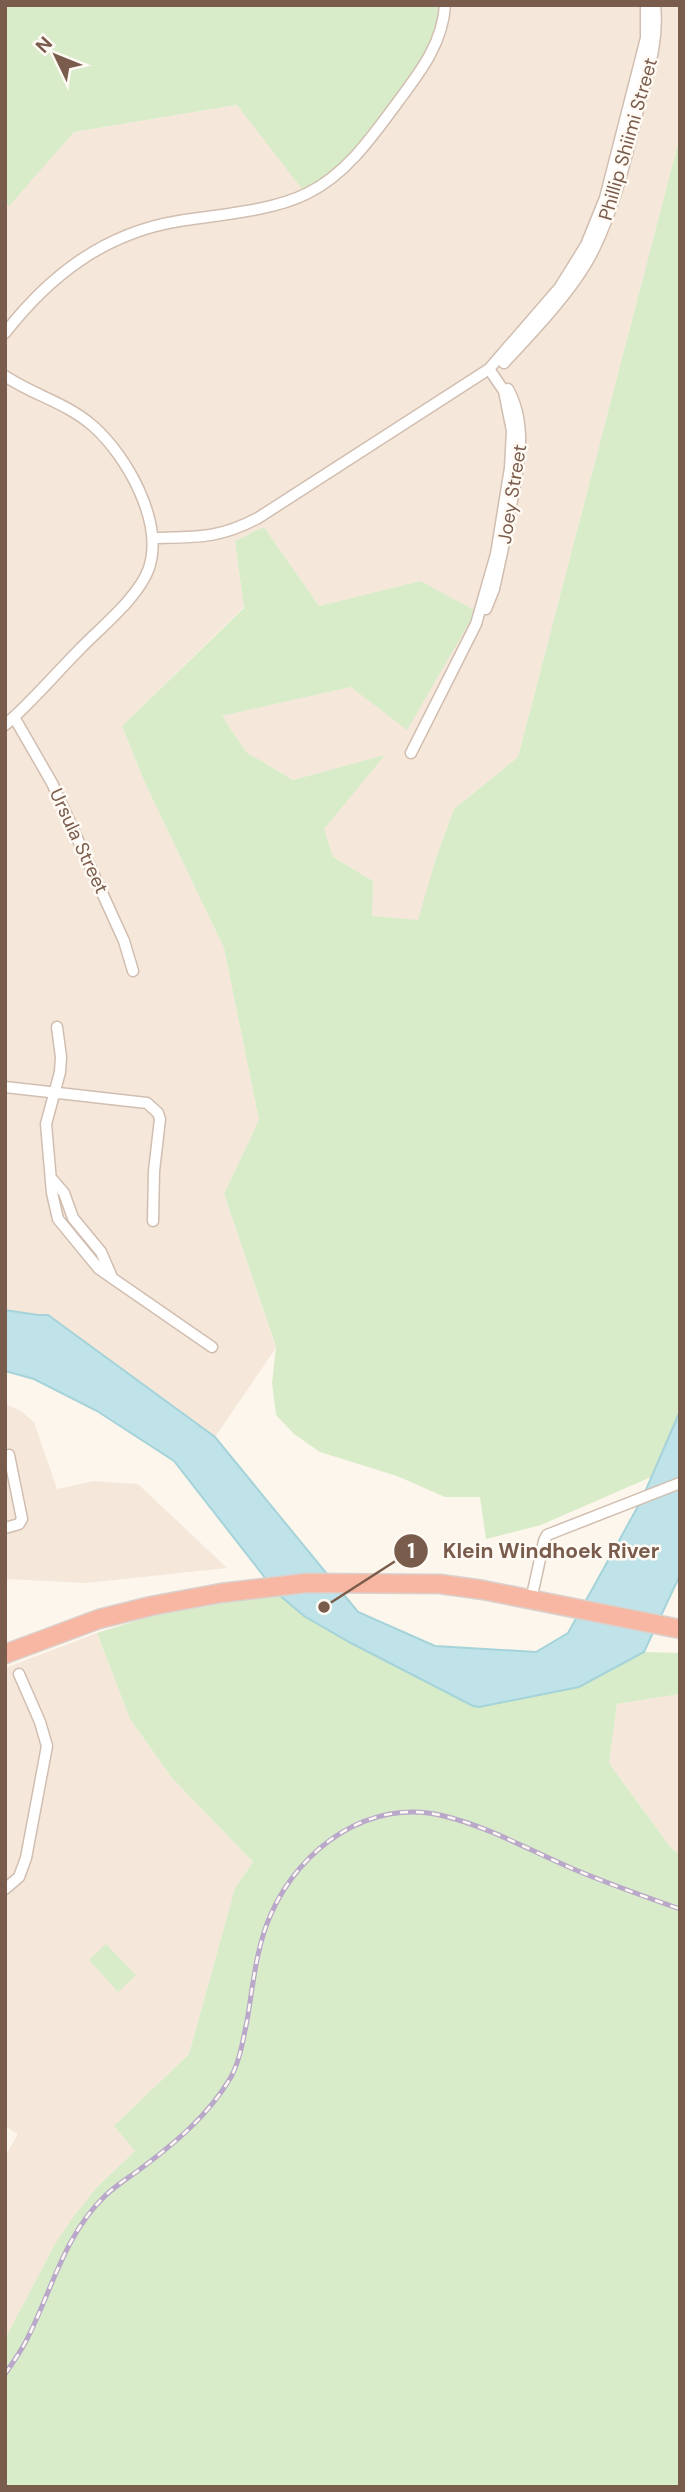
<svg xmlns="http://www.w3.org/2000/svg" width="685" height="2492" font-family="'DM Sans',sans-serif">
<rect width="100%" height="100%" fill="#fdf6ec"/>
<path fill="#f5e8da" d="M445,5H680V136L518,757L454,809L436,858L419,921L371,916L373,881L333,857L323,829L384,756L293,780L246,752L222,716L351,687L420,581L319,606L264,527L235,541L244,607L122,726L145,783L224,948L259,1120L224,1194L276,1348L215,1437L48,1315H38L5,1310V199L9,205L74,132L237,105Z
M5,1404L21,1411L34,1422L57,1489L94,1481L138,1484L227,1568L86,1583L5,1579Z
M97,1633L130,1719L172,1778L253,1862L235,1888L189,2054L114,2126L135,2151L97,2187L55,2244L5,2339V2156L18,2134L5,2126V1668Z
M680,1694V1855L671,1848L609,1763L617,1704Z"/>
<path fill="#d8ecc9" d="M5,5H445L440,34L364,146L306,194L237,105L74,132L9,206L5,199Z
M680,136V1411L651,1477L541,1525L486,1539L480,1497H445L397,1476L320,1452L294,1434L276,1415L272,1383L276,1347L224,1194L259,1120L224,948L145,783L122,726L244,608L235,541L264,527L319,606L420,581L476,611L407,730L351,687L222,716L246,752L293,780L385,755L324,829L333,857L373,881L372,916L418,920L436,858L454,809L518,757Z
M277,1593L304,1616L418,1677L579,1687L644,1652L680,1653V1694L617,1704L609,1763L671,1848L680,1855V2487H5V2339L55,2244L71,2220L97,2187L135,2151L114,2126L189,2054L235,1888L253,1862L172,1778L130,1719L97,1633L148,1617Z
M106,1944L136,1975L118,1992L89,1960Z"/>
<path fill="#bfe3e8" stroke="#a5d3da" stroke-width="2" d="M5,1310L38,1315H48L215,1437L358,1612L435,1646L536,1652L568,1633L642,1499L680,1411V1575L644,1652L579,1687L479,1707L473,1706L351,1643L304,1616L277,1593L174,1461L97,1411L34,1379L5,1371Z"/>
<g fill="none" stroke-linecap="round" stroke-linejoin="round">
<defs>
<path id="street" d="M5,333C50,275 105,233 179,221C218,215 273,211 308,193C348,173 374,134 400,99C421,71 443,42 445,5
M504,363C533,332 576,287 594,249C616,204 627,154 639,106C648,72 659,40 655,5
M5,376C33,395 67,403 93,426C127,456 164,522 149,568C139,597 101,627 80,649C55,674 32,702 5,725
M507,528C514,482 532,433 508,389
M153,538C197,537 218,539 258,518L489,369L560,287L586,245L605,198L646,38V5
M486,609L494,589L504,543
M14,717L52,783L124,941L133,971
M411,753L476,624L496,554L510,468L512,431L504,391L489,369
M57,1027L61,1057L60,1072L46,1124L52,1193L58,1219L99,1269L212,1347
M5,1087L147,1103L158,1113L160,1119L154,1171L153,1221
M52,1179L64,1193L73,1218L101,1252L111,1275
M5,1528L19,1524L22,1519L9,1455
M531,1600L544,1541L547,1535L680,1483
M5,1889L19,1877L26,1858L47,1746L40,1722L19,1674"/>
<path id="highway" d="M5,1654L99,1619L151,1606L221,1593L306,1583L440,1584L483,1590L680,1629"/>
</defs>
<use href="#street" stroke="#d1beb0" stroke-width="13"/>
<use href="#highway" stroke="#dad1cd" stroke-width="21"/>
<use href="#street" stroke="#fff" stroke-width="10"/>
<use href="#highway" stroke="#f7b7a3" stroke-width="18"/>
<defs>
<path id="rail" d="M5,2374C12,2364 19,2354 25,2343C51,2294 63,2236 105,2196C115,2186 128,2178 139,2170C175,2143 208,2116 231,2077C240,2060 243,2040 247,2021C253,1986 256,1947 271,1914C300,1848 370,1797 444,1816C489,1827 529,1850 571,1868C606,1883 643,1896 680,1909"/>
</defs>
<use href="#rail" stroke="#b9a8c9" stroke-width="5"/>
<use href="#rail" stroke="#fffaf3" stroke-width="2.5" stroke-dasharray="8" stroke-linecap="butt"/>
</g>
<g text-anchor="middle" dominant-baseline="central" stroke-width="5" stroke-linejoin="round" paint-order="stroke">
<g font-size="19" fill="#7a5c4d" stroke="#fffaf3">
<text transform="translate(628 139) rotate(-74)">Phillip Shiimi Street</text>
<text transform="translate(512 494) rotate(-81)">Joey Street</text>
<text transform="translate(79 841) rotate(65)">Ursula Street</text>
</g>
</g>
<path fill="none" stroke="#7a5c4d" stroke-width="2.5" d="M324 1607L411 1551"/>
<g fill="#7a5c4d" stroke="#fffaf3" stroke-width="2.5">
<circle cx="324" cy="1607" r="7"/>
<circle cx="411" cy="1551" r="18"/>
</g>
<g font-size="21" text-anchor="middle" font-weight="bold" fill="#fff">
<text x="411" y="1558">1</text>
</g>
<g font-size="21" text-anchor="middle" font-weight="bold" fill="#7a5c4d" stroke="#fffaf3" stroke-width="5" stroke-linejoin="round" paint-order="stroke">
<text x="551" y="1558">Klein Windhoek River</text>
</g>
<rect width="685" height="2492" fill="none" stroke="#7a5c4d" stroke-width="14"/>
<g transform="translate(56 56) rotate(313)" stroke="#fffaf3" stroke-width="5" paint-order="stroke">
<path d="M0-5L12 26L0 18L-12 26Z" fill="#7a5c4d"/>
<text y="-10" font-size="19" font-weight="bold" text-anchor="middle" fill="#7a5c4d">N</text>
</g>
</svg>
